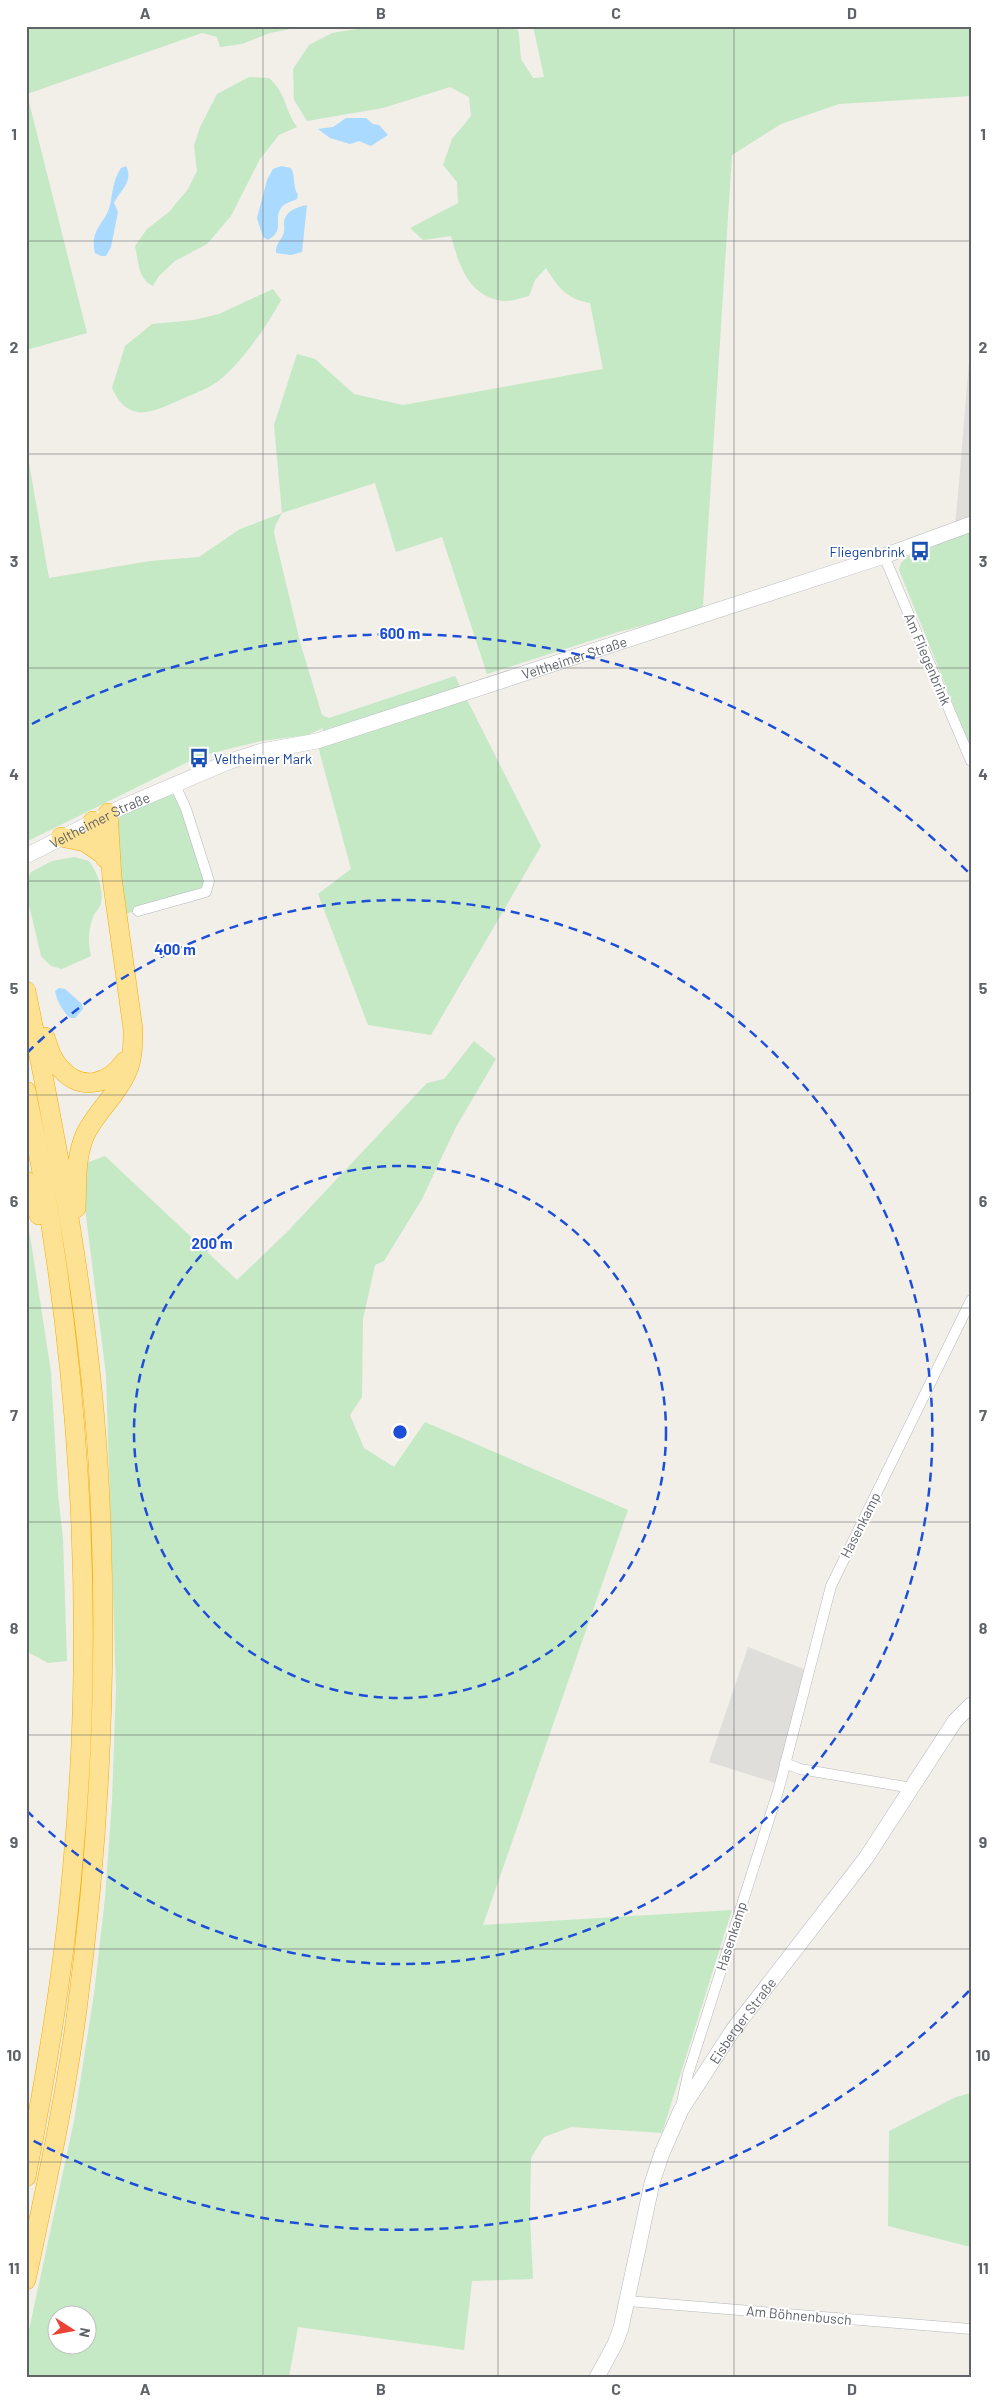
<svg xmlns="http://www.w3.org/2000/svg" width="997" height="2403" font-family="Barlow,sans-serif">
<rect width="100%" height="100%" fill="#f1efe8"/>
<path fill="#e0deda" d="M971,336V519L955,525L959,483Z
M748,1647L806,1670L776,1783L709,1762Z"/>
<path fill="#c5e8c5" fill-rule="evenodd" d="M26,26H305L270,33L242,44L220,47L217,37L202,33L27,94L87,333L26,350Z
M377,26H516L519,34L521,59L533,78L544,77L533,26H971V96L839,104L781,124L732,155L703,606L698,612L618,632L487,674L442,537L396,552L375,483L282,513L275,526L274,533L300,642L322,715L329,718L455,676L541,846L431,1035L368,1025L318,894L351,869L319,750L323,728L307,735L261,741L200,756L26,842V446L49,578L150,561L199,557L240,529L282,513L274,425L297,354L315,359L354,394L403,405L603,369L590,303C565,298 559,288 546,268L535,280L529,296C521,298 510,302 503,301C468,296 459,265 451,236L423,240L410,228L458,203L457,182L443,165L452,139L471,116L469,97L450,87L383,108L307,121L294,100L293,69L309,45L332,33Z
M249,77L269,78C287,94 284,109 297,127L279,135L260,159L231,216L207,244L175,261L159,276L153,286C137,278 139,261 135,246L147,229L169,212L188,189L197,171L194,146L200,127L217,94Z
M273,289L281,300C267,326 240,365 217,382C207,389 193,394 182,399C153,412 129,425 112,388L125,346L152,324L194,320L219,314Z
M971,531V748L899,570L901,563L907,557Z
M171,794L177,798L205,877L203,887L123,915L117,821L122,815Z
M74,857L89,861C97,872 104,889 101,903C100,908 95,912 93,917C88,930 88,942 91,956L62,969L51,966L41,956L26,892V882L31,872L52,861Z
M474,1041L496,1059L456,1127L422,1199L384,1261L375,1265L363,1319L362,1397L350,1415L364,1448L394,1467L425,1422L628,1510L483,1925L732,1910L662,2133L571,2127L544,2137L531,2158L530,2218L533,2279L472,2281L464,2350L298,2327L289,2377H26V2344L74,2121L94,1994L105,1898L112,1801L116,1688L106,1375L84,1200V1164L105,1156L237,1280L287,1232L427,1083L444,1079ZM58,2316H88V2346H58Z
M26,1210L51,1372L58,1494L63,1539L67,1661L48,1663L26,1651Z
M971,2093V2247L888,2226L889,2131L956,2097Z"/>
<path fill="#aadaff" d="M346,118H366L373,124L379,125L388,135L371,146L359,141L350,144L330,138L318,129L333,127Z
M126,166C134,182 120,190 114,203L118,212L111,247L106,256H101L95,253C89,229 106,223 110,205C113,191 113,180 121,168Z
M281,166L291,168C296,178 292,185 298,195L297,199C293,201 285,203 282,207C272,219 286,230 268,240L263,237L257,218L267,180L273,169Z
M307,205L302,252L291,255L276,253C275,246 280,241 283,235C285,230 284,228 284,223C285,211 297,207 307,205Z
M59,988L65,989L82,1004L83,1009L75,1018H70C63,1011 57,1002 55,991Z"/>
<g fill="none" stroke-linecap="round" stroke-linejoin="round">
<defs>
<path id="street" d="M884,556L971,761
M138,911L206,892L209,881L186,809L175,785
M785,1763L800,1769L912,1788
M681,2107L688,2074L779,1788L831,1586L971,1300
M628,2301L971,2329"/>
<g id="secondary">
<path id="s1" d="M26,856L120,808L228,762L262,751L317,741L884,556L971,524"/>
<path id="s2" d="M597,2377L615,2344L621,2328L652,2183L662,2153L681,2110L733,2030L866,1858L955,1721L971,1705"/>
</g>
<path id="highway" d="M93,821L105,858
M61,837L85,842L104,855
M26,991C58,1147 88,1303 98,1462C109,1645 101,1829 77,2010C65,2101 45,2191 26,2280
M45,1037C49,1049 52,1060 61,1069C82,1092 109,1084 125,1061
M26,1091C80,1345 97,1615 72,1873C63,1975 46,2076 26,2177
M26,1181L39,1215
M76,1208C77,1184 75,1158 85,1135C95,1113 116,1096 126,1074C133,1060 133,1044 133,1029L112,878L108,813"/>
</defs>
<use href="#street" stroke="#b5b8bc" stroke-width="11"/>
<use href="#secondary" stroke="#b6babf" stroke-width="16"/>
<use href="#highway" stroke="#f9ab00" stroke-width="20"/>
<use href="#street" stroke="#fff" stroke-width="10"/>
<use href="#secondary" stroke="#fff" stroke-width="15"/>
<use href="#highway" stroke="#fde293" stroke-width="19"/>
</g>
<path fill="none" stroke="#5f6368" stroke-width="1" stroke-opacity="0.55" d="M263,26V2377M498,26V2377M734,26V2377M26,241H971M26,454H971M26,668H971M26,881H971M26,1095H971M26,1308H971M26,1522H971M26,1735H971M26,1949H971M26,2162H971"/>
<g fill="none" stroke="#1d4ed8" stroke-width="2.5" stroke-dasharray="9 6">
<circle cx="400" cy="1432" r="266"/>
<path d="M27 1053A532 532 0 1 1 27 1811"/>
<path d="M969 1991A798 798 0 0 1 32 2140M32 724A798 798 0 0 1 969 873"/>
</g>
<defs>
<symbol id="bus-bare" viewBox="-9 -9 18 18"><path d="M-5-6H5V4H4V6H2V4H-2V6H-4V4H-5ZM-3.5-4V0h7V-4ZM-3.5 1.2v1.5H-2V1.2ZM2 1.2v1.5H3.5V1.2Z" fill="#1a4fb4" stroke="#fff" stroke-width="2.5" paint-order="stroke"/></symbol>
</defs>
<g fill-rule="evenodd">
<use href="#bus-bare" x="906" y="537" width="28" height="28"/>
<use href="#bus-bare" x="185" y="744" width="28" height="28"/>
</g>
<g text-anchor="middle" dominant-baseline="central" stroke-width="4" stroke-linejoin="round" paint-order="stroke">
<g font-size="14" fill="#164399" stroke="#fff" text-anchor="end">
<text x="905" y="551">Fliegenbrink</text>
<text x="214" y="758" text-anchor="start">Veltheimer Mark</text>
</g>
<g font-size="14" fill="#5f6368" stroke="#fff">
<text stroke="none"><textPath href="#s1" startOffset="585">Veltheimer Straße</textPath></text>
<text transform="translate(928 659) rotate(67)">Am Fliegenbrink</text>
<text stroke="none"><textPath href="#s1" startOffset="82">Veltheimer Straße</textPath></text>
<text transform="translate(860 1525) rotate(-63)">Hasenkamp</text>
<text transform="translate(731 1936) rotate(-72)">Hasenkamp</text>
<text stroke="none"><textPath href="#s2" startOffset="390">Eisberger Straße</textPath></text>
<text transform="translate(799 2315) rotate(5)">Am Böhnenbusch</text>
</g>
</g>
<circle cx="400" cy="1432" r="8" fill="#1d4ed8" stroke="#fff" stroke-width="2.5"/>
<g font-size="15" text-anchor="middle" font-weight="bold" fill="#1d4ed8" stroke="#fff" stroke-width="4" stroke-linejoin="round" paint-order="stroke">
<text x="400" y="639">600 m</text>
<text x="175" y="955">400 m</text>
<text x="212" y="1249">200 m</text>
</g>
<rect width="997" height="2403" fill="none" stroke="#ffffff" stroke-width="55"/>
<g transform="translate(72 2330) rotate(101)"><circle r="24" fill="#ffffff" stroke="#bfc1c3"/>
<path d="M0-4L9 19L0 12L-9 19Z" fill="#ea4335"/>
<text y="-8" font-size="14" font-weight="bold" text-anchor="middle" fill="#5f6368">N</text>
</g>
<rect x="28" y="28" width="942" height="2348" fill="none" stroke="#5f6368" stroke-width="2"/>
<g font-size="16" text-anchor="middle" font-weight="bold" fill="#5f6368">
<text x="145" y="19">A</text>
<text x="381" y="19">B</text>
<text x="616" y="19">C</text>
<text x="852" y="19">D</text>
<text x="14" y="140">1</text>
<text x="983" y="140">1</text>
<text x="14" y="353">2</text>
<text x="983" y="353">2</text>
<text x="14" y="567">3</text>
<text x="983" y="567">3</text>
<text x="14" y="780">4</text>
<text x="983" y="780">4</text>
<text x="14" y="994">5</text>
<text x="983" y="994">5</text>
<text x="14" y="1207">6</text>
<text x="983" y="1207">6</text>
<text x="14" y="1421">7</text>
<text x="983" y="1421">7</text>
<text x="14" y="1634">8</text>
<text x="983" y="1634">8</text>
<text x="14" y="1848">9</text>
<text x="983" y="1848">9</text>
<text x="14" y="2061">10</text>
<text x="983" y="2061">10</text>
<text x="14" y="2274">11</text>
<text x="983" y="2274">11</text>
<text x="145" y="2395">A</text>
<text x="381" y="2395">B</text>
<text x="616" y="2395">C</text>
<text x="852" y="2395">D</text>
</g>
</svg>
